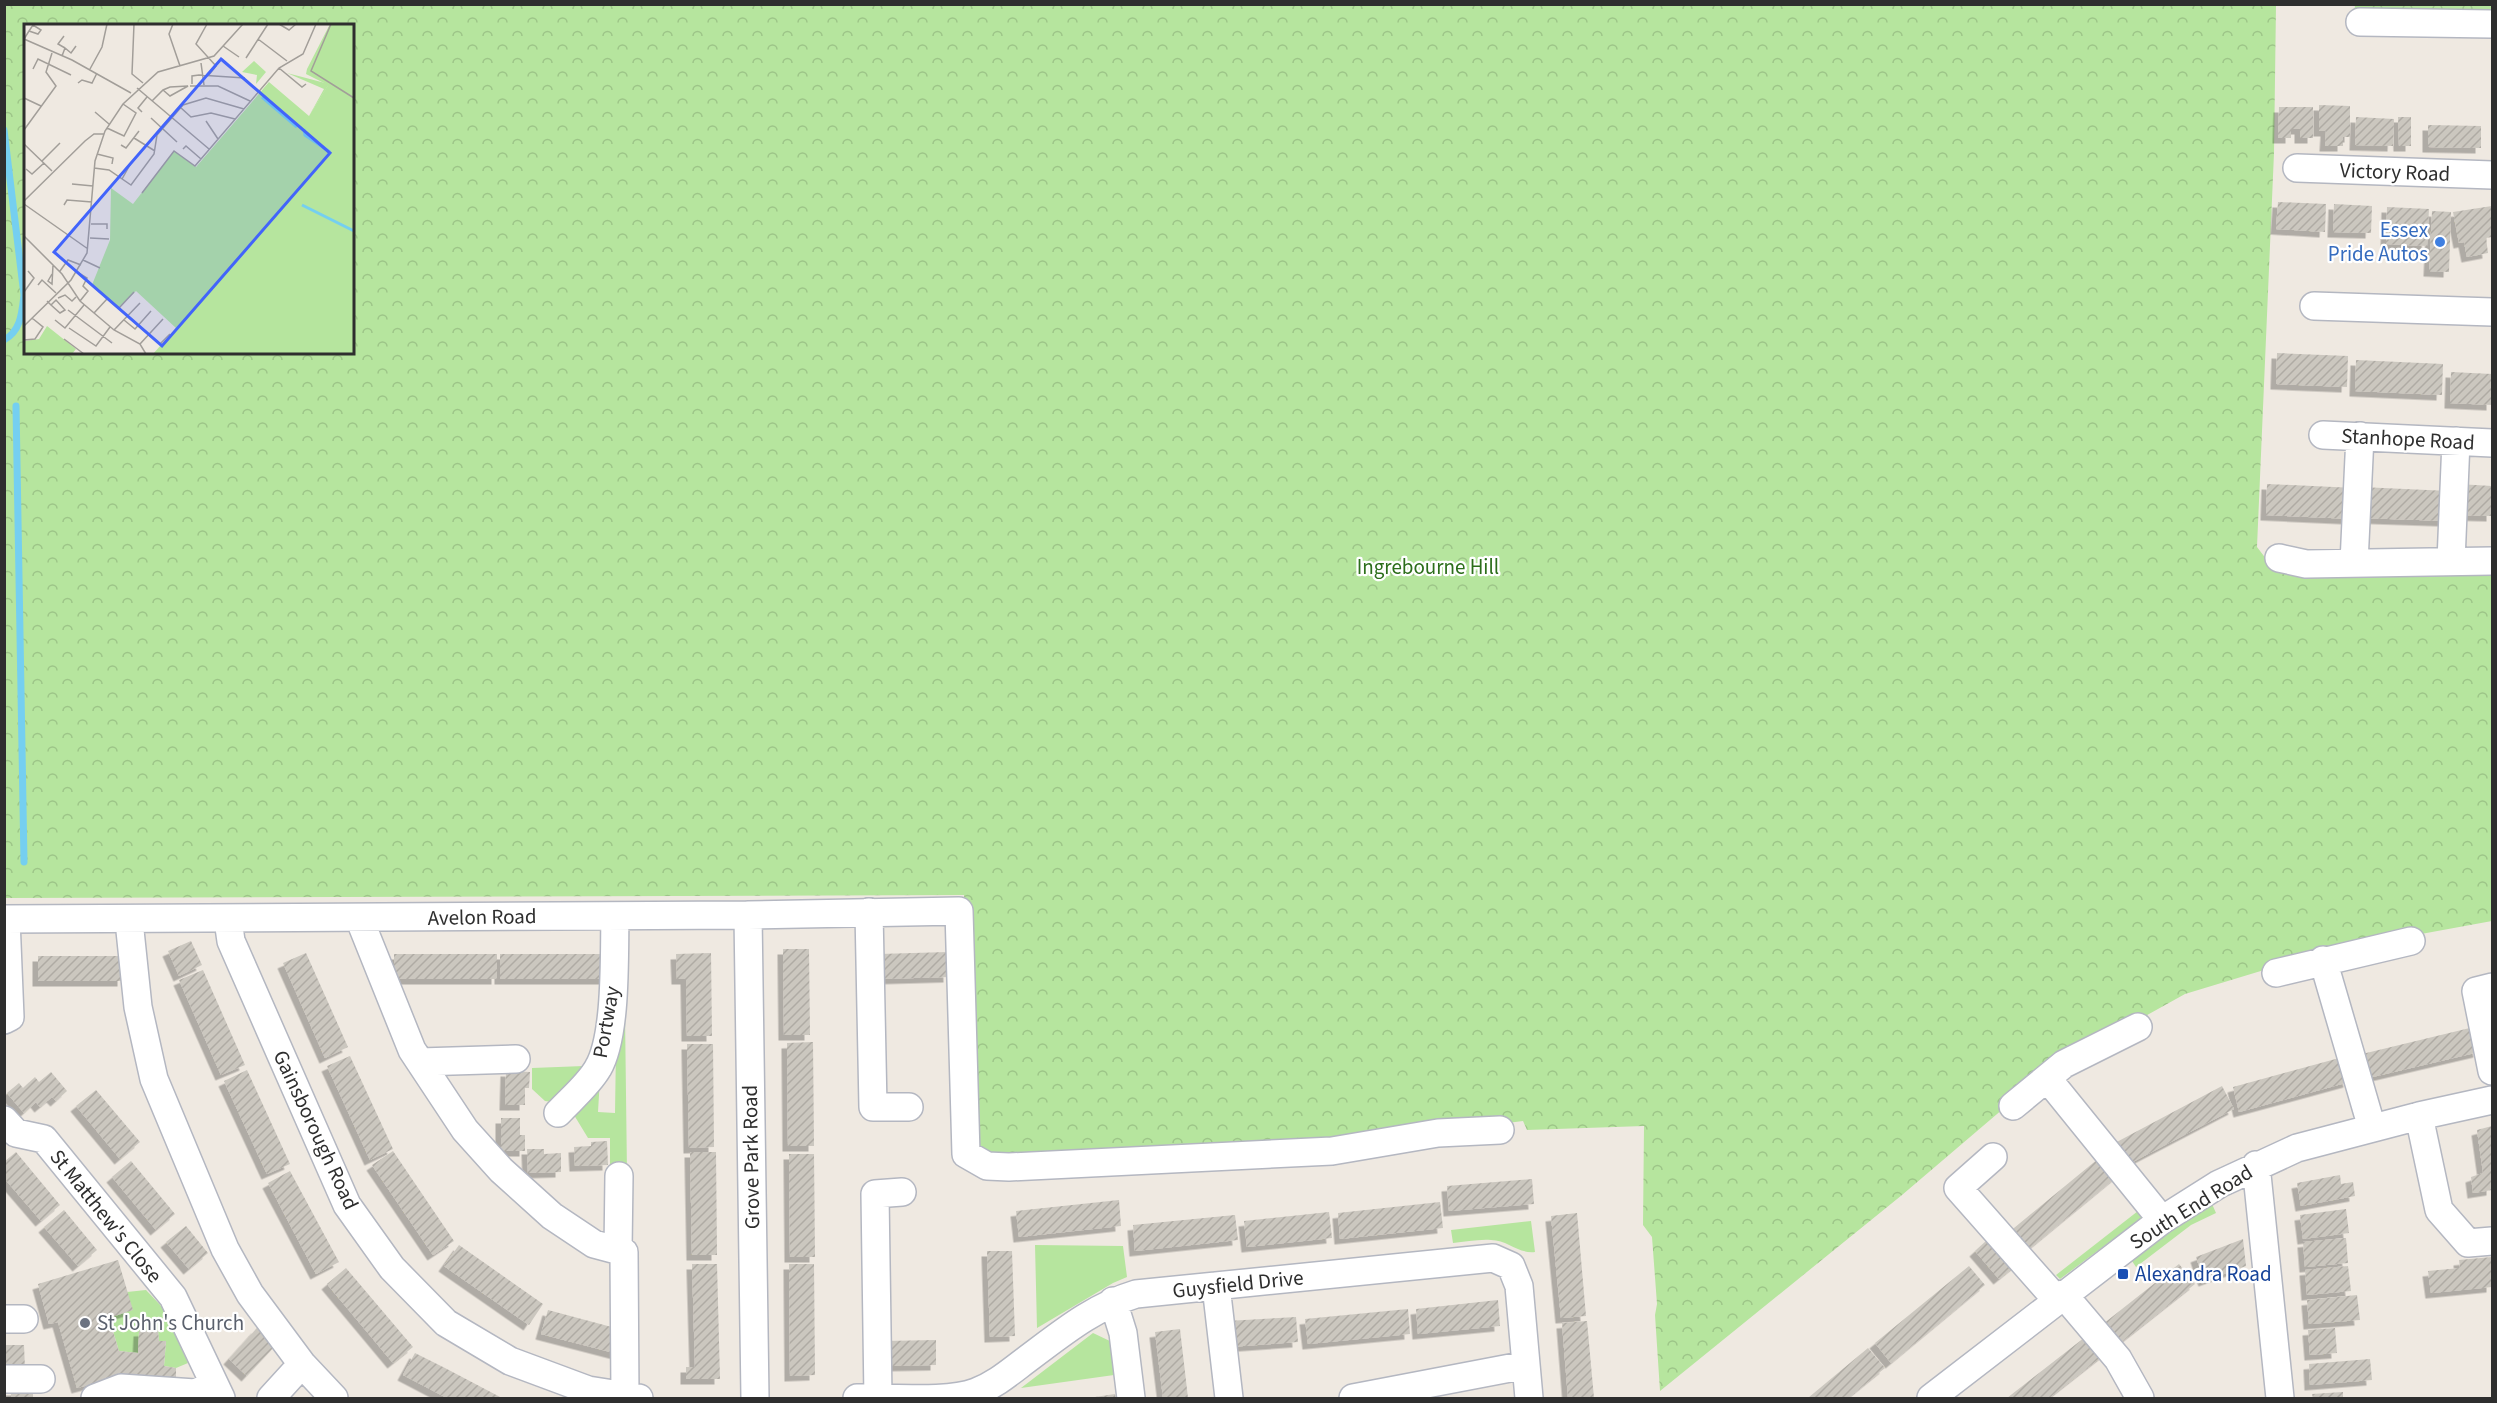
<svg xmlns="http://www.w3.org/2000/svg" width="2497" height="1403" font-family="'Source Sans 3',sans-serif">
<defs>
<pattern id="park-crowns" width="20" height="18" patternUnits="userSpaceOnUse" patternTransform="scale(1.5)"><rect width="20" height="18" fill="#b6e59e"/><path d="M2 6a3 3 0 1 1 6 0M12 15a3 3 0 1 1 6 0" fill="none" stroke="#9dc588"/></pattern>
<pattern id="building-hatch" width="6" height="6" patternUnits="userSpaceOnUse" patternTransform="scale(1.5)"><rect width="6" height="6" fill="#cbc7bf"/><path d="M-1 1l2-2M0 6l6-6M5 7l2-2" fill="none" stroke="#afaba4"/></pattern>
<filter id="shadow"><feDropShadow dx="-5.5" dy="5.5" stdDeviation="0" flood-color="#0004"/></filter>
</defs>
<rect width="100%" height="100%" fill="#efe9e1"/>
<path fill="#b6e59e" d="M624,935L627,1173H610V1138H588L574,1115L600,1078L598,1112L615,1113L616,1047Z
M584,1066L552,1102L545,1101L532,1089V1068Z
M2212,1204L2216,1213L2191,1225L2136,1267L2132,1261L2158,1239Z
M2138,1211L2143,1217L2060,1279L2056,1275Z
M1531,1221L1535,1252C1518,1254 1508,1240 1491,1240C1479,1239 1465,1242 1453,1243L1451,1230Z
M1035,1245L1123,1246L1127,1277L1113,1283L1037,1328Z
M146,1290L164,1309L188,1363L176,1368L164,1366L166,1341H159L158,1330L139,1331L138,1353L119,1351L109,1318L127,1292Z
M1093,1333L1112,1342L1114,1375L1021,1388Z"/>
<path fill="url(#park-crowns)" fill-rule="evenodd" d="M4,5H2276L2274,153L2257,547L2270,564L2492,569V921L2323,952L2185,994L2050,1069L1902,1195L1660,1391L1655,1315L1657,1304L1652,1237L1643,1225L1644,1126L1527,1130L1523,1121L1383,1139L988,1162L970,1146L964,895L5,898ZM26,26H352V352H26Z
M2355,5H2492V17L2354,16Z"/>
<g fill="none" stroke-linecap="round" stroke-linejoin="round">
<path stroke="#75cff0" stroke-width="7" d="M4,130L24,295C22,312 21,331 4,340
M16,406L24,862"/>
</g>
<path fill="url(#building-hatch)" filter="url(#shadow)" d="M2319,105L2350,106V137H2343V146H2325L2326,131H2319Z
M2279,107H2313V138H2300V129H2291V138H2278Z
M2356,117L2394,119L2393,146L2355,145Z
M2398,117H2411V146H2399Z
M2428,125L2481,126V148L2428,147Z
M2278,202L2326,204L2325,232L2276,229Z
M2334,204L2372,206L2371,233L2333,232Z
M2492,206V237L2486,238L2488,253L2467,257L2464,242L2459,243L2453,212Z
M2387,207L2429,209L2427,246L2386,244Z
M2432,211L2451,212L2449,272L2429,271Z
M2277,353L2348,356L2347,387L2276,384Z
M2356,360L2443,364L2442,395L2355,391Z
M2451,372L2492,374V405L2450,403Z
M2267,484L2355,488L2353,519L2266,515Z
M2458,484L2492,486V516L2456,515Z
M2361,487L2449,491L2448,521L2360,518Z
M191,941L202,965L179,976L168,951Z
M783,949H809L810,1035H784Z
M948,952L949,977L880,979L879,954Z
M306,953L348,1047L325,1058L283,963Z
M711,953L712,1036H687L686,979H677L676,954Z
M394,954H497V979H394Z
M500,954H606V979H500Z
M38,956H123V981H38Z
M203,970L245,1065L221,1075L179,980Z
M2474,1027L2479,1052L2364,1079L2358,1055Z
M813,1042L814,1146H788L787,1043Z
M687,1044H713L714,1147L689,1148Z
M350,1056L393,1149L370,1160L327,1066Z
M2343,1057L2349,1082L2239,1112L2233,1087Z
M247,1070L290,1164L267,1174L224,1081Z
M506,1071L530,1072L529,1088H525V1105H505Z
M51,1072L67,1091L56,1101L52,1097L40,1107L36,1102L24,1113L7,1093L19,1083L23,1088L35,1077L39,1082Z
M2222,1086L2234,1109L2125,1166L2113,1144Z
M96,1090L140,1142L120,1159L76,1106Z
M501,1118H520V1135H525V1151H501Z
M2492,1126V1190L2473,1193L2471,1177L2483,1173L2477,1130Z
M607,1141L608,1165L575,1166L574,1147L591,1146V1142Z
M527,1149H544V1154L561,1153V1172L528,1173Z
M393,1151L454,1241L433,1255L372,1165Z
M16,1152L60,1205L41,1221L4,1178V1162Z
M690,1152H716L717,1255H692Z
M789,1154H814L815,1257H790Z
M2104,1154L2120,1174L2024,1253L2008,1233Z
M131,1161L175,1214L156,1230L112,1177Z
M290,1171L339,1262L316,1274L268,1183Z
M2340,1175L2341,1184L2353,1182L2355,1196L2301,1206L2297,1183Z
M1532,1179L1534,1204L1449,1211L1447,1186Z
M1119,1200L1121,1226L1019,1237L1016,1211Z
M1440,1202L1443,1228L1340,1239L1338,1213Z
M2346,1209L2349,1233L2303,1239L2300,1215Z
M64,1210L97,1250L78,1266L44,1227Z
M1329,1212L1332,1238L1247,1247L1244,1221Z
M1577,1213L1586,1316L1561,1318L1551,1216Z
M1235,1215L1238,1240L1135,1251L1133,1225Z
M186,1226L208,1253L189,1269L166,1242Z
M1995,1233L2020,1262L1999,1279L1975,1251Z
M2346,1238L2348,1263L2305,1267L2303,1242Z
M2243,1239L2246,1266L2204,1281L2196,1257Z
M459,1245L543,1304L529,1325L444,1266Z
M987,1251H1012L1015,1336L990,1337Z
M2492,1257V1287L2431,1293L2428,1271L2460,1268L2459,1260Z
M118,1260L133,1310L109,1318L119,1351L138,1353L139,1331L158,1330L159,1341H166L164,1366L176,1368V1385L104,1381L77,1388L58,1322L49,1324L38,1284Z
M692,1264H717L720,1379H686V1367H695Z
M789,1264H814L815,1375L790,1376Z
M2179,1264L2195,1284L2114,1348L2098,1328Z
M1969,1266L1985,1285L1891,1363L1875,1343Z
M2348,1266L2351,1291L2307,1295L2305,1270Z
M346,1268L413,1347L393,1363L327,1284Z
M2357,1295L2360,1320L2309,1324L2307,1300Z
M1498,1300L1500,1326L1418,1334L1416,1309Z
M1408,1309L1410,1334L1308,1344L1305,1319Z
M548,1310L619,1329L618,1354L541,1334Z
M1296,1317L1298,1342L1229,1347L1227,1321Z
M1587,1321L1594,1398H1568L1562,1323Z
M257,1328L276,1345L247,1376L229,1359Z
M2335,1328L2337,1353L2310,1355L2308,1330Z
M1180,1329L1188,1398H1163L1155,1332Z
M2089,1334L2105,1354L2049,1398H2007Z
M936,1340V1365L885,1366V1341Z
M4,1345H24L25,1369L4,1370Z
M1868,1348L1885,1368L1848,1398H1808Z
M415,1353L445,1368L502,1398H447L403,1375Z
M2370,1359L2372,1380L2310,1385L2309,1364Z
M11,1390H33V1398H11Z
M2343,1392V1398H2313L2312,1394Z
M1115,1394L1116,1398H1095V1397Z"/>
<g fill="none" stroke-linecap="round" stroke-linejoin="round">
<defs>
<path id="minor" d="M2360,22L2492,24
M2297,168L2492,175
M2314,306L2492,312
M2323,435L2492,443
M2279,558L2306,564L2492,561
M2451,561L2456,441
M2354,563L2360,436
M869,912L873,1107H909
M748,915L755,1398
M359,918L412,1050L465,1130L501,1170L552,1216L594,1244L624,1252L625,1396
M4,919L748,915L959,911L966,1154L987,1166L1009,1167L1332,1151L1438,1133L1500,1130
M228,920L231,941L347,1205L392,1268L446,1323L510,1361L588,1390L639,1398
M129,921L138,1007L154,1079L225,1249L250,1294L302,1364L334,1398
M2323,960L2372,1128
M2276,973L2411,941
M2492,987L2476,991L2492,1071
M4,1020L10,1017L6,919
M420,1062L516,1059
M2047,1078L2162,1220
M2013,1106L2064,1064L2138,1027
M558,1113C571,1099 589,1084 598,1068C617,1036 614,954 615,916
M2419,1116L2439,1210L2468,1243L2492,1241
M4,1120L16,1133L44,1139L173,1297L221,1398
M1993,1157L1958,1188L2056,1299
M2256,1165L2280,1398
M618,1250L619,1176
M1216,1286L1229,1398
M2063,1294L2118,1359L2140,1398
M1113,1301L1123,1333L1131,1398
M4,1319H24
M4,1379H41
M95,1398L121,1388L195,1393L214,1385
M271,1398L302,1364
M857,1398C889,1397 948,1403 976,1392C995,1385 1010,1372 1026,1360C1061,1334 1093,1307 1136,1294L1493,1258L1511,1266L1519,1286L1529,1398
M878,1398L875,1194L902,1192
M1353,1398L1526,1365
M1931,1398L2162,1220L2219,1184L2297,1148L2419,1116L2492,1100"/>
</defs>
<use href="#minor" stroke="#b4b7c1" stroke-width="30"/>
<use href="#minor" stroke="#fff" stroke-width="27"/>
</g>
<circle fill="#3f7fe0" stroke="#fff" stroke-width="2" cx="2440" cy="242" r="6"/>
<rect fill="#1a4fb4" stroke="#fff" stroke-width="2" x="2117" y="1268" width="12" height="12" rx="3"/>
<circle fill="#6b7280" stroke="#fff" stroke-width="2" cx="85" cy="1323" r="6"/>
<g text-anchor="middle" dominant-baseline="central" stroke-width="4.5" stroke-linejoin="round" paint-order="stroke">
<g font-size="21" fill="#2e2e2e" stroke="#fff">
<text transform="translate(2395 172) rotate(2)">Victory Road</text>
<text transform="translate(2408 439) rotate(3)">Stanhope Road</text>
<text transform="translate(482 917) rotate(-1)">Avelon Road</text>
<text transform="translate(606 1022) rotate(-80)">Portway</text>
<text transform="translate(316 1130) rotate(65)">Gainsborough Road</text>
<text transform="translate(751 1157) rotate(-91)">Grove Park Road</text>
<text transform="translate(2191 1207) rotate(-32)">South End Road</text>
<text transform="translate(106 1216) rotate(51)">St Matthew's Close</text>
<text transform="translate(1238 1284) rotate(-6)">Guysfield Drive</text>
</g>
<g font-size="21" fill="#366cbe" stroke="#fff" text-anchor="end">
<text x="2428" y="230">Essex<tspan x="2428" dy="24">Pride Autos</tspan></text>
</g>
<g font-size="21" fill="#2c6e1b" stroke="#fff">
<text x="1428" y="567">Ingrebourne Hill</text>
</g>
<g font-size="21" fill="#164399" stroke="#fff" text-anchor="start">
<text x="2135" y="1274">Alexandra Road</text>
</g>
<g font-size="21" fill="#5b616d" stroke="#fff" text-anchor="start">
<text x="97" y="1323">St John's Church</text>
</g>
</g>
<g transform="translate(24 24)">
<rect width="330" height="330" fill="#efe9e1"/>
<path d="M230,37L242,48L232,60L233,51L218,48Z" fill="#b6e59e"/>
<path d="M263,49L305,60L285,92L300,65Z" fill="#b6e59e"/>
<path d="M306,0H330V330H129L152,304L112,267L94,284L68,261L86,216L87,164L109,180L150,127L172,143L245,58L285,92L304,61L282,50L283,45ZM23,302L52,325L48,330H0V317L15,315Z" fill="#b6e59e"/>
<path fill="none" stroke="#75cff0" stroke-width="3" d="M238,73L273,103M280,105L281,111L306,128M278,181L330,207"/>
<path fill="none" stroke="#a29e99" stroke-width="1.5" d="M110,0L108,50L119,59M149,0L145,10L156,42M183,0L172,20L192,42L184,52M255,0L265,6L272,0M307,0L287,47L330,74M40,12L34,20L41,24M0,15L48,36L107,69M0,15L5,7L9,1L17,6L14,10L5,7M234,15L263,37M199,22L215,33M38,32L41,24L47,29L52,22M222,34L244,0M177,39L180,61M255,44L278,63L282,60M9,45L14,35L47,51M66,45L78,23L83,0M54,59L58,56L68,59L73,49M168,60V52L175,51L221,54M166,62H194L226,77M113,64L185,125M0,74L17,82M128,77L139,66L146,63L164,62L146,72L139,66M156,83L167,93L187,89L211,95M71,88L85,100M118,88L114,84L123,73M127,94L153,118M182,97L194,115M83,104L100,112L112,89L99,80M0,106L32,62L22,48L28,29M110,114L131,127M0,120L28,147M97,121L102,124L115,107M159,125L162,122L177,135M73,130L89,134L88,140M18,137L36,119M70,144L85,146L107,161L130,130L133,111L159,81L182,74L220,85M2,145L8,150L20,139M98,155L107,139M48,160L69,162M118,169L150,127L171,142L255,44L279,30L292,0M0,177L61,117L70,110H80M0,180L64,225M40,181L43,176L68,178M67,200H83V205M0,212L38,250L56,277L90,306L116,320L122,330M66,214L85,215M59,236L76,244M36,247L44,236L57,241M53,248L63,254L59,262L64,267L56,277M28,250L24,257L28,260L29,241M14,261L18,256L32,269M0,268L10,254L4,247M34,274L41,271L48,277L52,273M23,277L27,281L32,276L41,286L36,289L27,281M95,284L110,268M44,286L88,319M70,289L83,275M31,296L41,304L60,281M100,296L111,305L127,287M0,302L47,256L63,229L71,137L81,107L99,80L134,48L190,32L219,0M45,304L72,322L86,303M90,306L116,279M124,310L136,320L146,310M40,315L60,330M0,316L11,315L19,303L8,294M116,320L139,295"/>
<path fill="#4264fb" fill-opacity="0.15" stroke="#4264fb" stroke-width="3" d="M197,35L306,129L138,322L30,228Z"/>
<rect width="330" height="330" fill="none" stroke="#2e2e2e" stroke-width="3"/>
</g>
<rect width="2497" height="1403" fill="none" stroke="#2e2e2e" stroke-width="12"/>
</svg>
